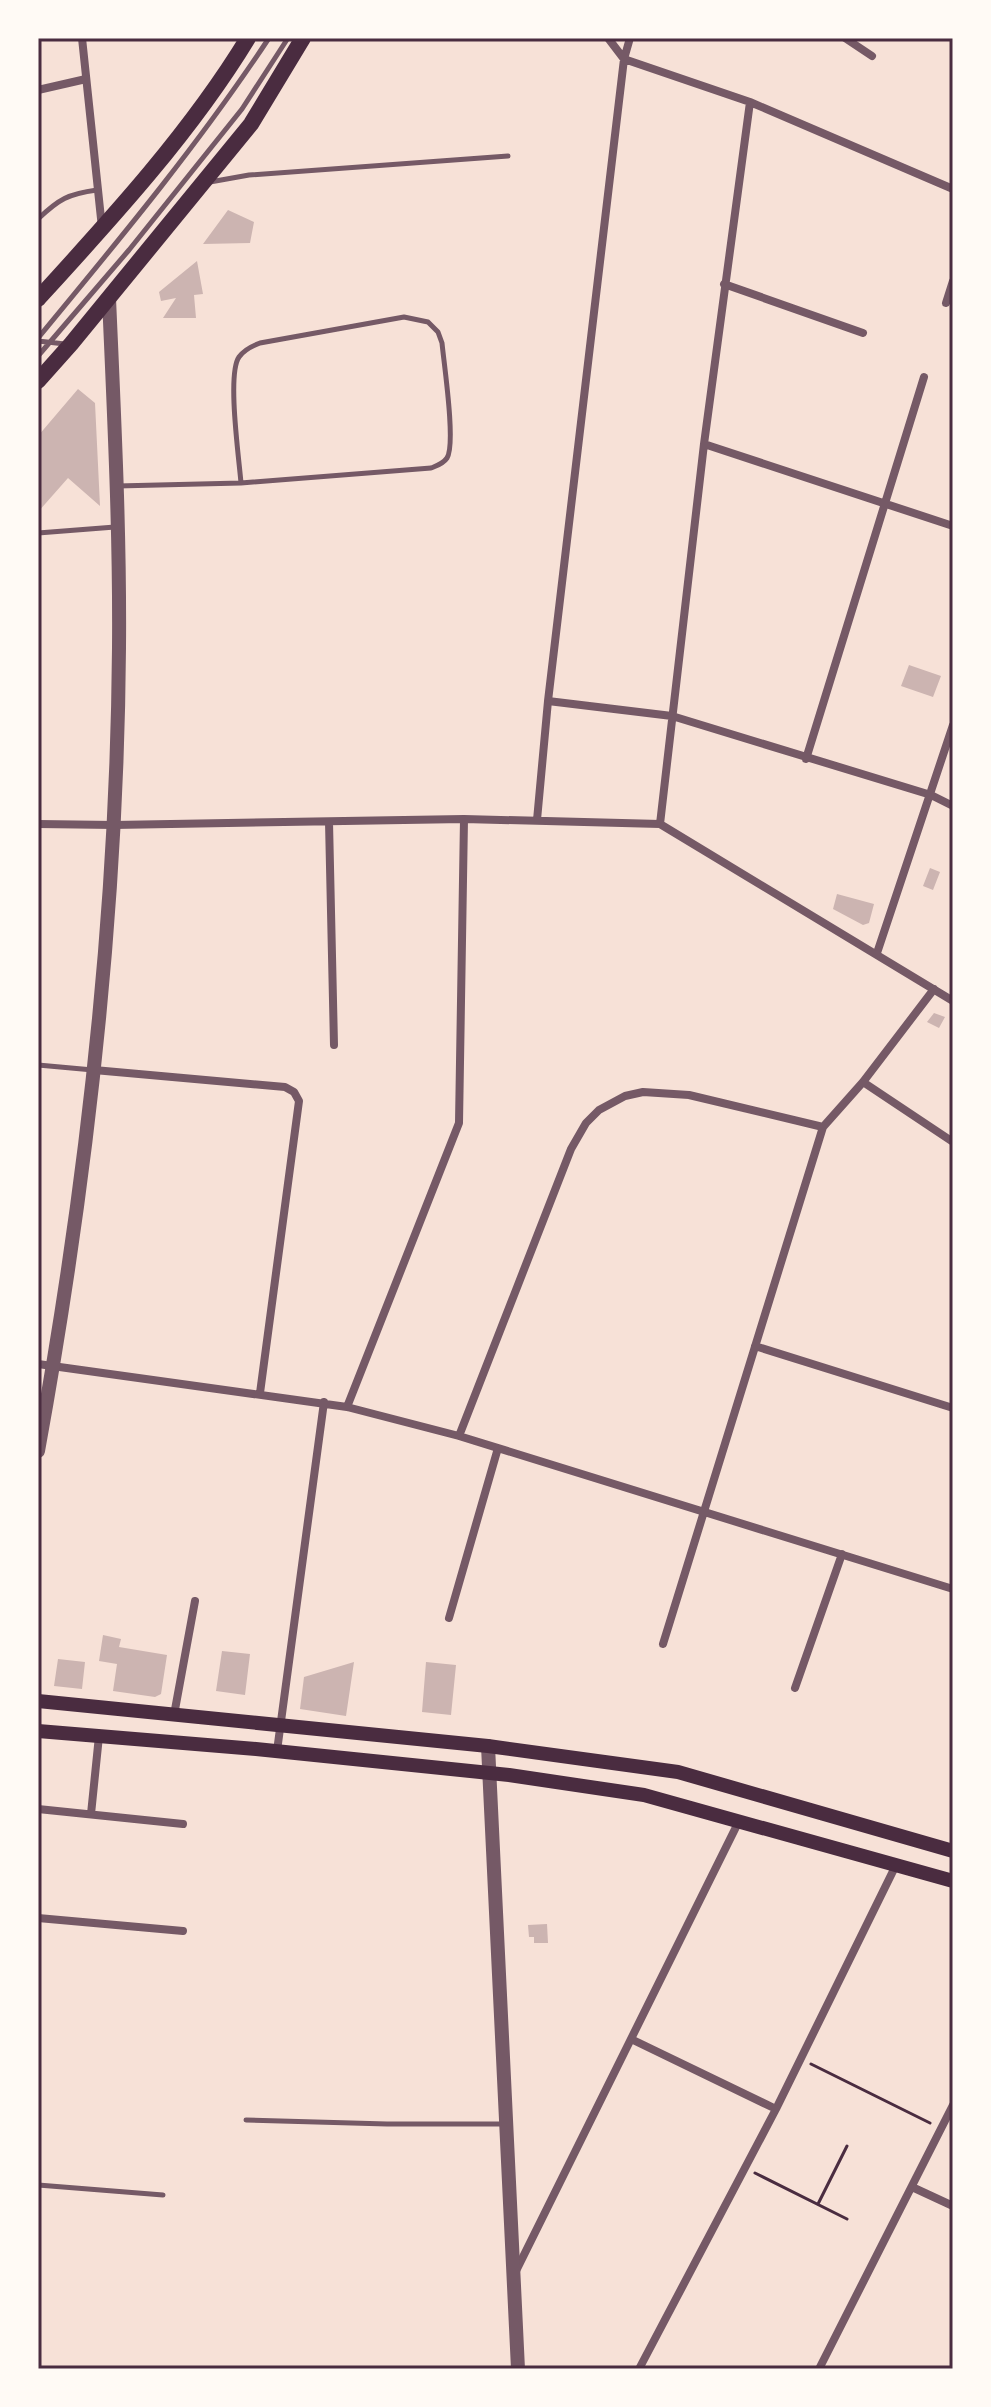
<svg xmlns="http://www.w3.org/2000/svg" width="991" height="2407" font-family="Jost,sans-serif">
<rect width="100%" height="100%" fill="#f7e1d7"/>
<path fill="#ccb4b1" d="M228,210L254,222L250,243L203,244Z
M197,261L203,294L194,295L196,318H163L176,298L161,301L159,292Z
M78,389L95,403L100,506L68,478L38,512V436Z
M909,665L941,676L933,697L901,686Z
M930,868L940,872L933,890L923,886Z
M837,894L874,904L869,923L863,925L833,909Z
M934,1013L945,1017L939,1028L927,1022Z
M103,1635L121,1639L119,1647L167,1655L161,1694L155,1697L113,1691L117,1664L99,1661Z
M222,1651L250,1654L245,1695L216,1691Z
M58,1659L85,1662L82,1689L54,1686Z
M354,1662L346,1716L300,1709L304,1677Z
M426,1662L456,1665L451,1715L422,1712Z
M547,1924L548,1943H534V1937H529L528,1925Z"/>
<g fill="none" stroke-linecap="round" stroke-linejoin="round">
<path stroke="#4a2c40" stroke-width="3" d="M811,2064L930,2123
M755,2173L847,2219
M818,2204L847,2146"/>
<path stroke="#755966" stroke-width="5" d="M210,182L249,175L508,156
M38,219C59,199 68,194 97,190
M38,338C119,240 199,144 269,38
M38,341L65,344
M38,356L129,250L242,109L288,38
M117,486L241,483L431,468C436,466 443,464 447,458C456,444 444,364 442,343L438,332L428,322L404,317L260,343C252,346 244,350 239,357C227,374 239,458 241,483
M38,533L115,527
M38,1065L93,1070
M246,2120L387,2124H505
M38,2185L163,2195"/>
<path stroke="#755966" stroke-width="8" d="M82,38L102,228
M608,38L624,59L750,102L953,189
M845,38L872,56
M38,90L86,79
M724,284L863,333
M946,303L953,281
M704,444L953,526
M548,701L672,716L931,795L953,806
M806,759L924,377
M537,820L548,701L624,59L630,38
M329,822L334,1045
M38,824L114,825L464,819L660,824L953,1001
M660,824L704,444L750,102
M877,953L953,725
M94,1070L285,1087L294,1092L299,1101L260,1393
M863,1082L953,1142
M755,1346L953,1408
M38,1364L347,1407L459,1436L953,1589
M347,1407L459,1123L464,819
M459,1436L571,1149L586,1123L599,1110L625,1096L643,1092L689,1095L823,1127
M449,1618L498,1448
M663,1644L823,1127L863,1082L934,989
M795,1688L842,1554
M174,1715L195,1601
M277,1751L324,1402
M38,1809L183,1824
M91,1814L99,1736
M38,1918L183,1931
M631,2039L776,2109
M912,2187L953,2206
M516,2271L739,1821
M639,2369L776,2109L896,1865
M819,2369L953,2105"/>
<path stroke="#755966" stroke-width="14" d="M38,1451C86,1187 117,917 119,648C120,531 114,414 109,298
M488,1746L518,2369"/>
<path stroke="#4a2c40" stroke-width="14" d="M38,1701L488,1746L678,1772L953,1851
M38,1731L256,1749L509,1775L644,1795L953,1881"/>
<path stroke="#4a2c40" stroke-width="16" d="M38,299C112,218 191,132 248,38
M38,381L71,344L251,124L303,38"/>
</g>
<rect width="991" height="2407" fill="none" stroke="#fffaf5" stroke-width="80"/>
<rect x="40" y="40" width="911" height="2327" fill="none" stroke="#4a2c40" stroke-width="3"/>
</svg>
